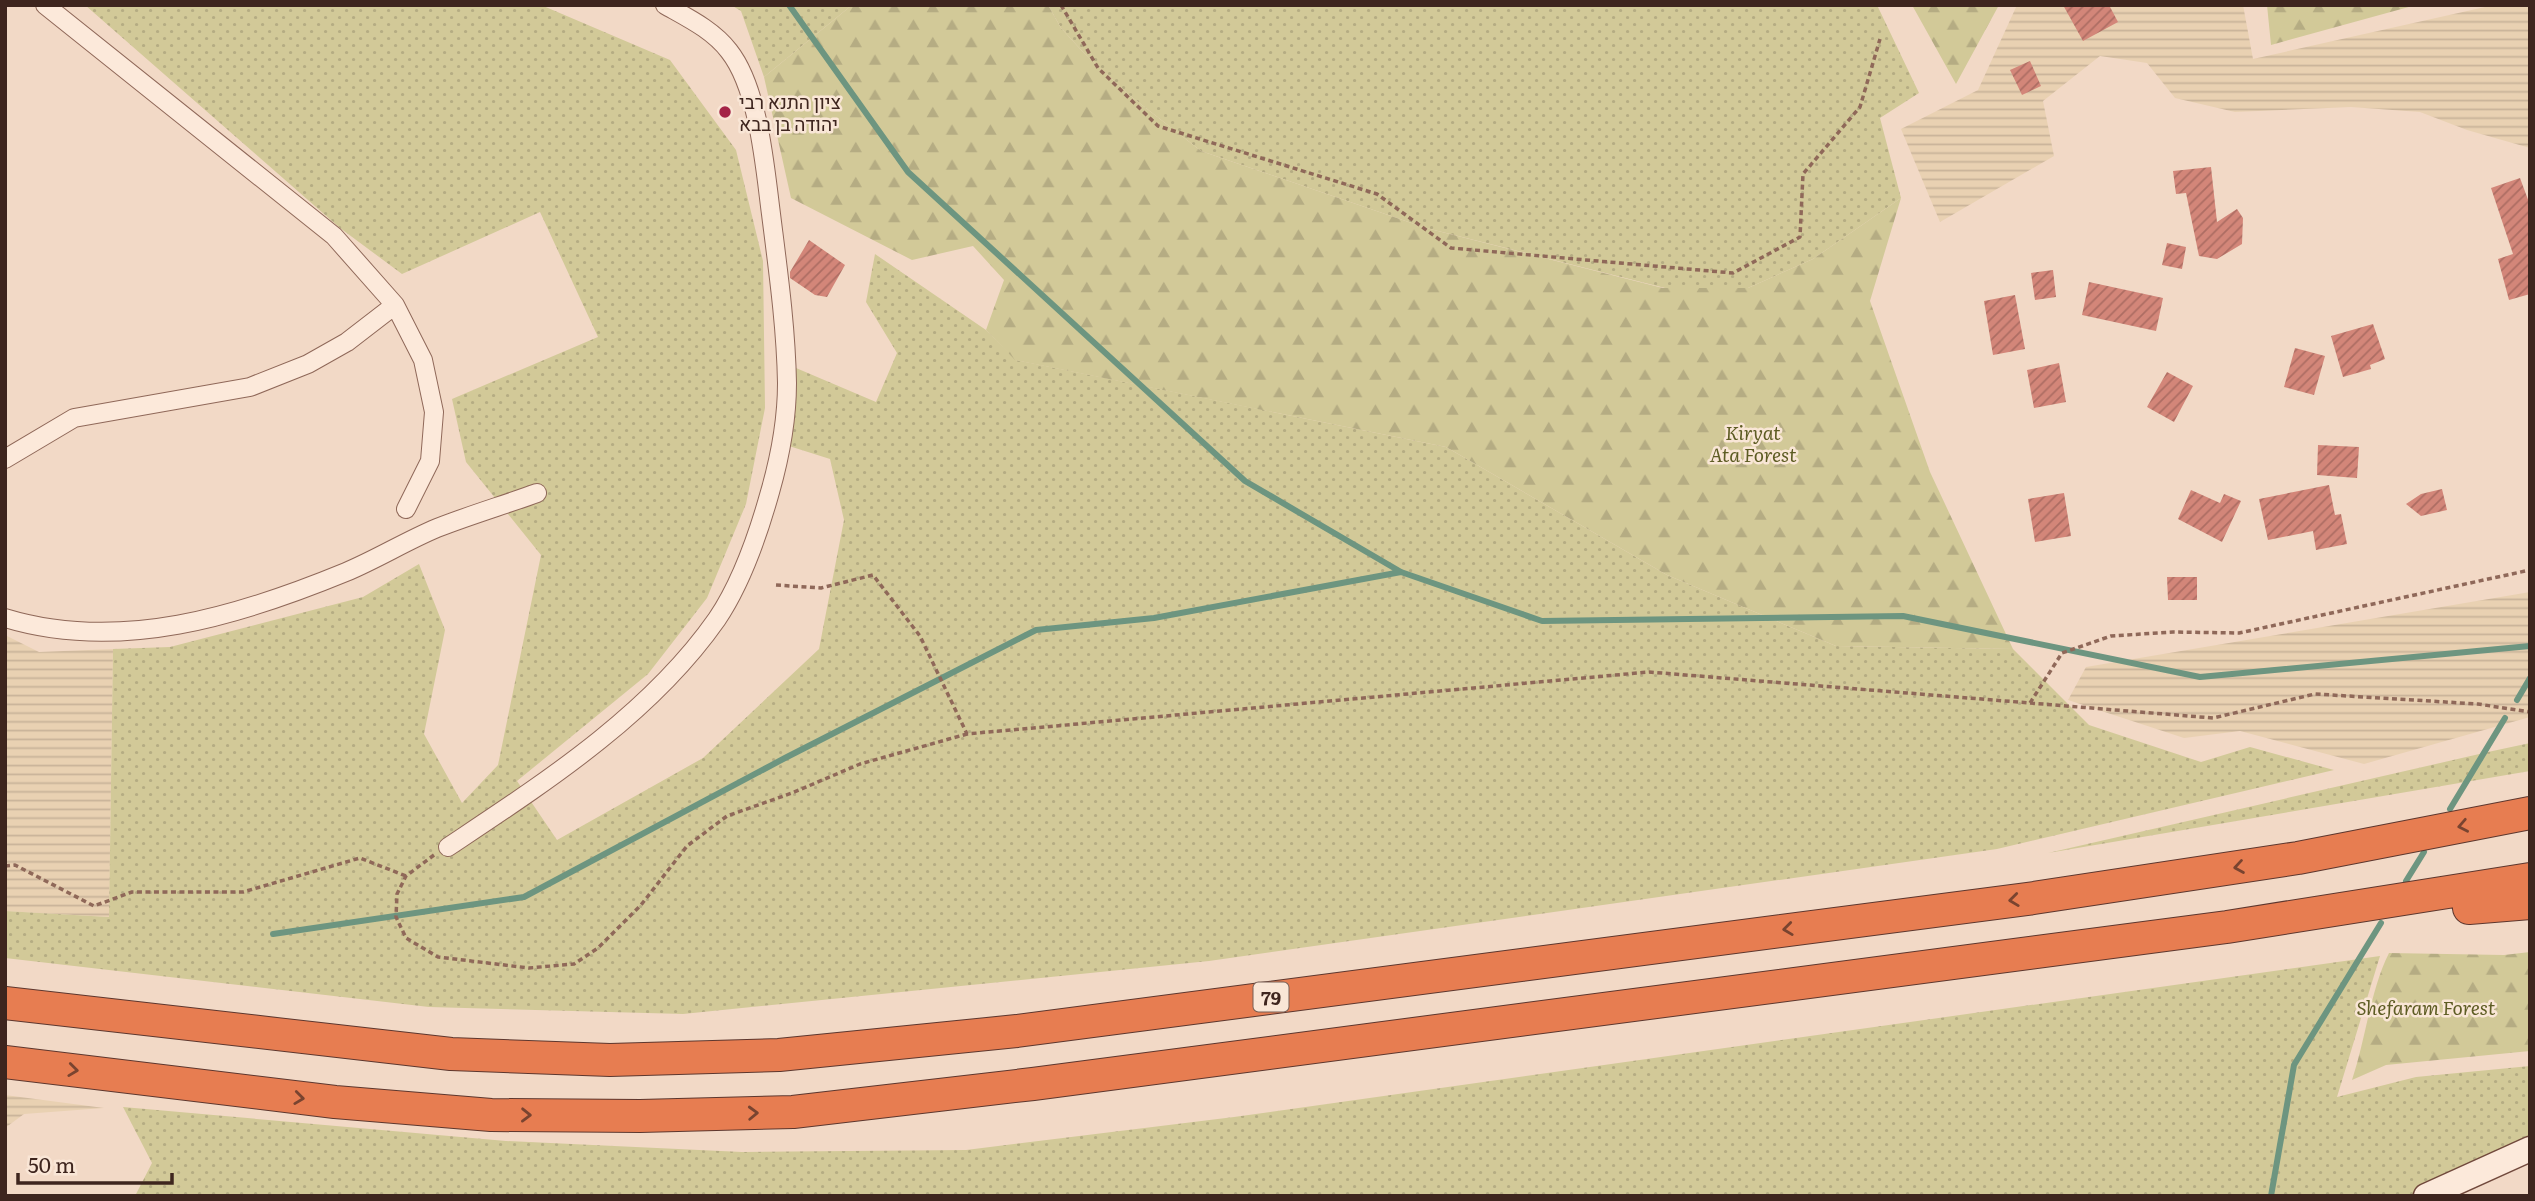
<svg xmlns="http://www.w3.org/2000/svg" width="2535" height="1201" font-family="Literata,Heebo,serif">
<defs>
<pattern id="farmland-rules" width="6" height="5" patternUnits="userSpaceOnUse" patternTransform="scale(1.75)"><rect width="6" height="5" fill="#e9d1b2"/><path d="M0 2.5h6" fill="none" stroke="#c9b399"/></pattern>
<pattern id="grass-dots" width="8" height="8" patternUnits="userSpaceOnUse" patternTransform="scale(1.75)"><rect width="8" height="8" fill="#d2c998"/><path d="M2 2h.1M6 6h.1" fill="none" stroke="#b5ac83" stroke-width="1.8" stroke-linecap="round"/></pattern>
<pattern id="forest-firs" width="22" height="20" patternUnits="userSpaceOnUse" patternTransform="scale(1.75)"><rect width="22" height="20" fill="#d2c998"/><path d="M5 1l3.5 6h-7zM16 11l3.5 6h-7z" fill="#b5ac83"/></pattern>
<pattern id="building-hatch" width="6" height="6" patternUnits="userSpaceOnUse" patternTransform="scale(1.75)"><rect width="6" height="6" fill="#d38679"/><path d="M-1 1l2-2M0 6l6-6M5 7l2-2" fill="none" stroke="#ad6d63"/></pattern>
</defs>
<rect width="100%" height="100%" fill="#f2d9c6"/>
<path fill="url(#farmland-rules)" d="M2017,5H2243L2253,59L2494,5H2530V148L2467,130L2420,112L2351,107L2235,112L2175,98L2147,63L2100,56L2043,101L2054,156L1940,222L1901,129L1978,90Z
M2530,592V717L2364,764L2240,731L2184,738L2068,700L2086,667Z
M5,635L39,652L113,649L109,917L5,911Z
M5,1095L104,1108L24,1114L5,1128Z"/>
<path fill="url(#grass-dots)" d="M85,5H541L670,60L736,150L763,261L765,408L746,504L707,598L648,674L517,781L557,840L703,758L819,649L844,520L830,459L789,446L796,368L876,402L897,353L866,302L875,254L986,330L1016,360L1446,447L1667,575L1836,646L2013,649L2089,725L2201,762L2250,747L2334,770L1997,849L1209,961L683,1014L429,1007L5,958V911L109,917L113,649L170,647L363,597L419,564L445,630L424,734L462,803L498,765L541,555L466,462L452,399L598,337L540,212L402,274L340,228Z
M731,5H852L764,77L741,11Z
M1048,5H1877L1919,93L1880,118L1901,198L1813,259L1748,288H1665L1426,228L1201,151L1128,94L1082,51L1061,28Z
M2530,743V771L2048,853L2488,752Z
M2380,956L2337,1097L2416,1077L2530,1066V1138L2472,1162L2411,1196H135L152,1163L123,1107L506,1141L742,1152L966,1150L1234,1117Z"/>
<path fill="url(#forest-firs)" d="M852,5H1048L1061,28L1082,51L1128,94L1201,151L1426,228L1663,288H1748L1813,259L1901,198L1870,301L1930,472L2013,649L1836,646L1667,575L1446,447L1015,360L986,330L1004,280L973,246L912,260L791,198L764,77Z
M1912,5H1999L1956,84Z
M2267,5H2416L2271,45Z
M2530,952V1051L2386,1065L2352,1080C2366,1038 2370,991 2389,953L2504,955Z"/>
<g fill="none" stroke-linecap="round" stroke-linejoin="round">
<path stroke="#6d9580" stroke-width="6" d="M789,5L908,172L1245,481L1401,572L1542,621L1903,616L2200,677L2530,646
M2517,700L2530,678
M2450,809L2505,718
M2406,881L2424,852
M273,934L524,897L785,758L1036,630L1154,618L1401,572
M2271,1196L2294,1065L2381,923"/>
</g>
<path fill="url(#building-hatch)" d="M2063,5H2109L2118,22L2083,41Z
M2030,61L2041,86L2022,95L2010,70Z
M2211,167L2217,222L2237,209L2243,218L2242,244L2217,259L2199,256L2186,193L2176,194L2173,171Z
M2520,178L2530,205V294L2509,300L2498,259L2513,254L2491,188Z
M809,240L845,265L827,297L815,295L790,278V272Z
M2167,243L2186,247L2182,269L2162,265Z
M2053,270L2056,297L2035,300L2031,273Z
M2089,282L2163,298L2156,331L2082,315Z
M2015,295L2025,349L1993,355L1984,301Z
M2373,324L2385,359L2370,365L2371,369L2343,377L2331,336Z
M2295,348L2325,356L2314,395L2284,387Z
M2059,363L2066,402L2034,408L2027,370Z
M2167,372L2193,386L2174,422L2147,407Z
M2318,445L2359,447L2357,478L2317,475Z
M2329,485L2335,515L2341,514L2347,544L2316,550L2313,531L2268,540L2259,499Z
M2442,489L2447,510L2421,516L2406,504L2421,494Z
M2191,490L2220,503L2224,494L2241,501L2222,542L2178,519Z
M2064,493L2071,536L2035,542L2028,499Z
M2167,577H2197V600H2168Z"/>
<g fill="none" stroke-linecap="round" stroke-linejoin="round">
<defs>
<path id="street" d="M45,5L334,236L395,305L423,360L434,412L430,461L406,509
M5,459L74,418L250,387L308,364L347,342L395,305
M5,618C120,653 239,616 346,572C377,559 406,541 437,528C470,515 504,505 537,493
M448,847C544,783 650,715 717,619C742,582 758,535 770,492C780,457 787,420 787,383C786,327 778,270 771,214C765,168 759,89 729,51C713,30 688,18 665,5"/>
<path id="secondary" d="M2426,1196L2530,1149"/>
<path id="highway" d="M2469,908L2530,903
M5,1003L451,1054L610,1060L779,1055L1017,1031L2034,898L2298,858L2530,813
M5,1062L335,1102L491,1115L640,1116L793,1112L1033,1084L2227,927L2530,879"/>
</defs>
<use href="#street" stroke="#8f6859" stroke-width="20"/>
<use href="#secondary" stroke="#71493c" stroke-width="27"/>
<use href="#highway" stroke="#5d372e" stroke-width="34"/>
<path stroke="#8f6859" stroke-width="3.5" stroke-dasharray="5 3.5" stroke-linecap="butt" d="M1061,5L1098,68L1158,126L1377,194L1451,248L1733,273L1800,237L1803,174L1860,107L1880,39
M776,585L821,588L873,575L920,636L967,734L1649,672L2030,703L2062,653L2111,636L2173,632L2239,633L2530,570
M2030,703L2213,718L2315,694L2478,704L2530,712
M434,855L406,876L397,894L396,917L406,938L438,957L529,968L574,964L598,948L641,905L687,846L727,816L792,793L860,764L967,734
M5,866L15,865L94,906L132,892H243L360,858L406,876"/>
<use href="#street" stroke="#fce9da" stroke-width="18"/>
<use href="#secondary" stroke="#fce9da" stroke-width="24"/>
<use href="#highway" stroke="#e77d51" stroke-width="32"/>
</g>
<defs><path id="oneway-chevron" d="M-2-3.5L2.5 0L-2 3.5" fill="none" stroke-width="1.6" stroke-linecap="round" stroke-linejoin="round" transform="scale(1.75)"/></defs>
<g stroke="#794430">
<use href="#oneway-chevron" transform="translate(2463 826) rotate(169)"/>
<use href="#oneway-chevron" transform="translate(2239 867) rotate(171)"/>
<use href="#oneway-chevron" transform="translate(2014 900) rotate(173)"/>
<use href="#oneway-chevron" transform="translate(1788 929) rotate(173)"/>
<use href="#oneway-chevron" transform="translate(73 1070) rotate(7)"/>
<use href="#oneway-chevron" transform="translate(299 1098) rotate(7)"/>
<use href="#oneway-chevron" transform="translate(753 1113) rotate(-2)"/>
<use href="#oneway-chevron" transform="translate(526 1115) rotate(1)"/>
</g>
<circle fill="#a42447" stroke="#f9e6d6" stroke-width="2.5" cx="725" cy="112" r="7"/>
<g text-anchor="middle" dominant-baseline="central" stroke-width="5" stroke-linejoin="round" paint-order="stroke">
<rect fill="#f9e6d6" stroke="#765f55" stroke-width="2" x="1253.5" y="982.5" width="35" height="29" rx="5"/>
<g font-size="18" font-weight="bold" fill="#3e251e">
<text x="1271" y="997">79</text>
</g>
<g font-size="19" fill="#3e251e" stroke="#f9e6d6" text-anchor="start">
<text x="739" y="101">ציון התנא רבי<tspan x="739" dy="22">יהודה בן בבא</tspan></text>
</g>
<g font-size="19" font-style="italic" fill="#5d5c23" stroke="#f9e6d6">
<text x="1753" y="432">Kiryat<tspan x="1753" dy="22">Ata Forest</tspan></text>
<text x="2426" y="1007">Shefaram Forest</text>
</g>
</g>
<rect width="2535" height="1201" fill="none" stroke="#3e251e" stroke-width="14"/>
<path d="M18 1173v10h154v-10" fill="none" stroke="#3e251e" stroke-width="3.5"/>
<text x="28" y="1173" font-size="21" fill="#3e251e" stroke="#f9e6d6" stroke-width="5" paint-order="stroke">50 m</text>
</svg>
